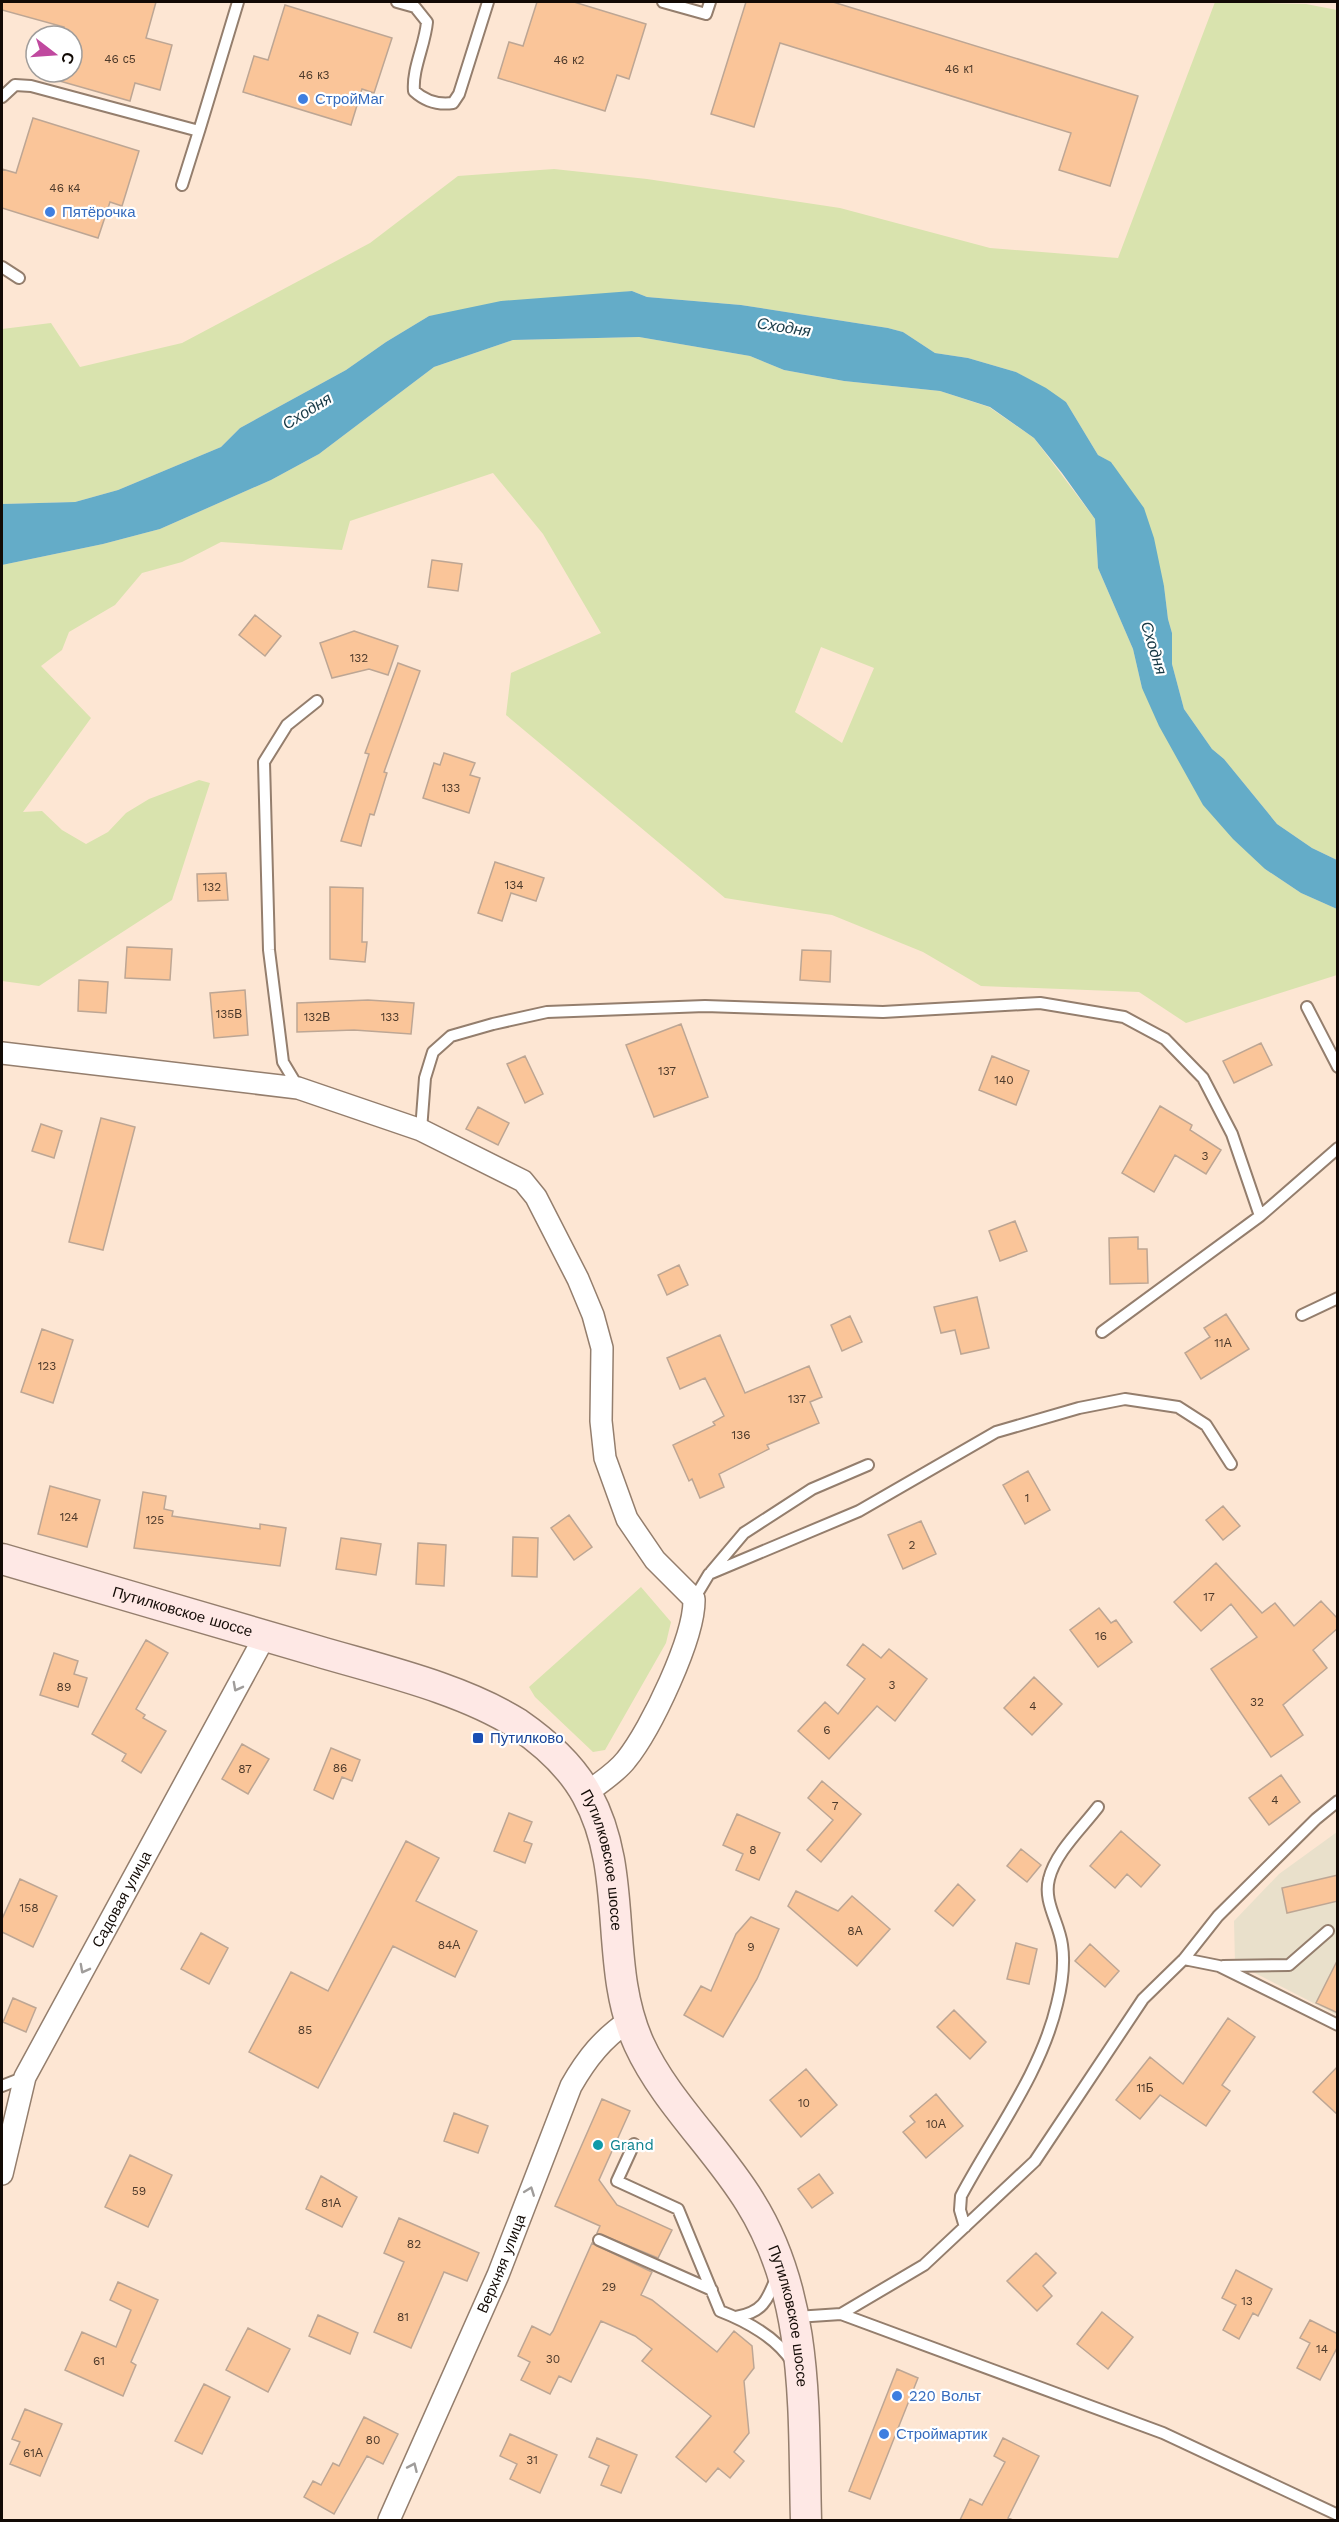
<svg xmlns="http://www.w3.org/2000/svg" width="1339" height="2522" font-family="'Work Sans',sans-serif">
<rect width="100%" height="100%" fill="#fde6d3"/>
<path fill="#e9e0cb" d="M1337,1832V2015L1235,1963L1234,1921L1279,1874Z"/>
<path fill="#d9e3ae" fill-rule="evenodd" d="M1215,2L1306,4L1337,10V860L1312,848L1277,824L1224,759L1212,749L1184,709L1172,664V633L1168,619L1164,586L1112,463L1098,455L1066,402L1016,372L968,358L935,353L903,332L888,328L741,305L647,297L632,291L429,316L386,342L346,370L240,428L221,447L118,490L75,502L2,504V329L51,323L80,367L182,343L370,243L458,176L554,169L647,179L840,208L990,248L1118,258Z
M639,337L750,356L784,370L844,381L940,391L989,407L1034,438L1095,519L1098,568L1133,649L1142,688L1265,869L1301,893L1337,909V975L1186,1023L1139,992L981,986L923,952L832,915L725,898L506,715L511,673L601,633L543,534L493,473L350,521L342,550L221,542L182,562L142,573L115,605L69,632L62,650L41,666L91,718L23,812L42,811L62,830L86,844L108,832L126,813L149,799L199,780L210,783L172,900L39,986L2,981V565L103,544L160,529L271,480L319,454L434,367L513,340ZM821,647L874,668L842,743L795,712Z
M641,1587L671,1622L666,1643L605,1750L593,1752L535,1697L529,1687Z"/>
<path fill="#64acc8" d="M632,291L647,297L741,305L888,328L903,332L935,353L968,358L1016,372L1046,388L1066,402L1098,455L1111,462L1144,508L1154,538L1164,586L1168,619L1172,633V664L1184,709L1212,749L1224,759L1277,824L1312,848L1337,860V909L1301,893L1265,869L1233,839L1203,805L1159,726L1142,688L1133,649L1098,568L1095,519L1062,473L1034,438L990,407L940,391L844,381L784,370L750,356L639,337L513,340L434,367L319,454L271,480L160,529L103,544L2,565V504L75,502L118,490L221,447L240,428L346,370L386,342L429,316L501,301Z"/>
<path fill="#fac599" stroke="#bda694" stroke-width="1.5" d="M2,2H156L146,38L172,45L160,90L135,83L130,101L49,78L51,72H72V36H61L64,27L2,10Z
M537,2H574L646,24L629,79L617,75L605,111L498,78L509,42L523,46Z
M746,2H833L1138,96L1110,186L1059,170L1071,133L780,43L754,127L711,114Z
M285,5L392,38L374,93L362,89L351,125L243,92L254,56L268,60Z
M33,118L139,151L122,206L110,202L98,238L2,208V169L16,173Z
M432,560L462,564L458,591L428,587Z
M255,615L281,636L265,656L239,635Z
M354,631L398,646L388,675L369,669L332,678L320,643Z
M398,663L420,671L384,772L387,773L374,815L370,814L361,846L341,841L369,754L365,753Z
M444,753L475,763L470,775L480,778L469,813L423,798L434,763L440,765Z
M495,862L544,878L536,901L511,893L502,921L478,913Z
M226,873L228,900L198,901L197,874Z
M330,887L363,888L362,942H367L365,962L330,959Z
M127,947L172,949L170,980L125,978Z
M802,950L831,951L830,982L800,980Z
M79,980L108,982L106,1013L78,1011Z
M245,990L248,1035L214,1038L210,993Z
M368,1000L414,1003L411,1034L354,1030L297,1032V1003Z
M681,1024L708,1097L654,1117L626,1045Z
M1261,1043L1272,1065L1234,1083L1223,1061Z
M525,1056L543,1094L525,1103L507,1064Z
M992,1056L1029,1071L1016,1105L979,1090Z
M1160,1106L1192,1125L1190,1130L1221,1150L1206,1174L1175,1155L1154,1192L1122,1173Z
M478,1107L509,1123L498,1145L466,1129Z
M101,1118L135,1127L103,1250L69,1242Z
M41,1124L62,1131L54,1158L32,1151Z
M1015,1221L1027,1251L1000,1261L989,1231Z
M1138,1237V1249H1147L1148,1283L1110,1284L1109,1238Z
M679,1265L688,1285L667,1295L658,1275Z
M977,1297L989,1348L961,1354L955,1330L941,1333L934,1307Z
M1226,1314L1249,1349L1201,1379L1185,1353L1210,1337L1204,1328Z
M850,1316L862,1342L842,1351L831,1325Z
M42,1329L73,1340L53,1403L21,1392Z
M720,1335L745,1393L809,1366L822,1397L810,1402L819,1423L767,1445L769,1449L719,1474L724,1487L700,1498L692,1479L689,1481L673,1445L715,1425L713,1422L724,1416L705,1378L680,1389L667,1358Z
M1028,1471L1050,1510L1025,1524L1003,1485Z
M50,1486L100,1500L87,1547L38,1534Z
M143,1492L166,1496L164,1509L173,1511L172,1516L260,1529V1524L286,1528L280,1566L134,1548Z
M1223,1506L1240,1526L1223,1540L1206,1520Z
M569,1515L592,1547L574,1560L551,1528Z
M921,1521L936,1554L903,1569L888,1535Z
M513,1537L538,1538L537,1577L512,1576Z
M341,1538L381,1544L376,1575L336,1569Z
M418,1543L446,1545L444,1586L416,1584Z
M1216,1563L1262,1613L1275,1603L1294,1626L1321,1601L1338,1619V1628L1313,1650L1327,1668L1283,1705L1303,1735L1271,1757L1211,1669L1257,1637L1231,1604L1201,1631L1174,1602Z
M1099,1608L1111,1623L1116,1620L1132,1642L1098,1667L1070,1630Z
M146,1640L168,1653L136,1709L145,1715L143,1718L166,1731L141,1773L122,1761L126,1754L92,1734Z
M863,1644L881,1658L889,1649L927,1679L895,1721L877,1706L829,1759L798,1731L825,1702L838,1714L865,1679L847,1665Z
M54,1653L78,1661L74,1674L87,1678L78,1707L40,1695Z
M1034,1677L1062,1704L1032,1735L1004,1708Z
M242,1744L269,1759L248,1794L222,1779Z
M331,1748L360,1760L352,1781L342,1777L333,1799L314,1790Z
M1281,1775L1300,1802L1269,1825L1249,1798Z
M822,1781L861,1814L821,1862L807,1850L833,1820L808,1798Z
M509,1813L532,1822L524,1841L532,1844L525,1863L494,1851Z
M737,1814L780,1833L759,1880L736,1870L743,1854L723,1845Z
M1121,1831L1160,1865L1141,1887L1127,1874L1115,1888L1090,1866Z
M406,1841L439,1858L416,1901L477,1931L455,1977L393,1946L318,2088L249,2052L291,1972L328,1991Z
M1021,1849L1041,1865L1027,1882L1007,1866Z
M1338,1875V1901L1287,1913L1282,1888Z
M20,1879L57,1896L33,1947L2,1932V1919Z
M958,1884L975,1900L953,1926L935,1911Z
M796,1891L838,1911L852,1896L890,1929L857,1966L788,1906Z
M751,1917L779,1929L757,1979L723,2037L684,2015L701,1986L711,1991L736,1934Z
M201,1933L228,1948L209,1984L181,1969Z
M1016,1943L1037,1949L1029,1984L1007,1979Z
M1090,1944L1119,1971L1105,1987L1075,1961Z
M1338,1959V2013L1316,2003Z
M13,1998L36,2008L26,2032L3,2022Z
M954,2010L986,2042L970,2059L937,2027Z
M1228,2018L1255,2037L1222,2085L1230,2091L1206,2126L1160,2095L1140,2119L1116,2100L1150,2057L1183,2084Z
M1338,2066V2115L1313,2092Z
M806,2069L837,2105L801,2137L770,2100Z
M936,2094L963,2126L926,2158L903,2132L915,2122L910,2116Z
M602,2099L630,2111L599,2180L617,2205L672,2230L658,2258L597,2233L600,2226L555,2206Z
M454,2113L488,2126L478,2153L444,2141Z
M130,2155L172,2175L148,2227L105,2207Z
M819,2174L833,2193L812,2208L798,2189Z
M321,2176L357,2197L342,2227L306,2209Z
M399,2218L479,2253L467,2281L444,2272L411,2348L374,2332L404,2262L384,2253Z
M592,2243L652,2272L641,2295L652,2300L717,2352L734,2331L752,2346L754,2368L744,2381L749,2433L734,2452L744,2461L730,2478L718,2468L706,2482L676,2457L711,2416L642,2361L652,2349L635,2336L601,2321L571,2382L559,2376L550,2394L521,2380L530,2362L518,2356L532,2326L550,2335L553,2331Z
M1036,2253L1056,2273L1043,2286L1052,2296L1037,2311L1007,2281Z
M1236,2270L1272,2289L1258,2316L1253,2313L1239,2339L1223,2330L1236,2305L1222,2298Z
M118,2282L158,2300L131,2362L136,2365L123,2396L65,2370L82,2332L116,2347L131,2310L110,2300Z
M1102,2312L1133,2337L1108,2369L1077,2344Z
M318,2315L358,2333L350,2354L309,2336Z
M1310,2320L1338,2334V2346L1320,2380L1297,2368L1310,2343L1300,2338Z
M248,2328L290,2349L268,2392L226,2370Z
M897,2369L918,2378L870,2499L849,2491Z
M204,2384L230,2397L202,2454L175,2441Z
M25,2409L62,2424L40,2476L10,2464L20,2442L12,2439Z
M364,2417L398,2434L383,2464L367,2456L334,2514L304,2497L313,2481L321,2485L333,2463L339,2466Z
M510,2434L557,2455L540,2493L510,2479L517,2464L500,2456Z
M597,2438L637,2455L621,2493L601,2485L609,2466L589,2457Z
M1003,2438L1039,2456L1008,2518L1013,2520H960L970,2499L982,2505L1005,2462L994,2456Z"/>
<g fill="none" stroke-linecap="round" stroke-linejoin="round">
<defs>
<path id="service" d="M397,2L415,7L427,22C425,45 412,69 414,91C425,101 439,105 453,103L459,94L488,2
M663,2L706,14L710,2
M2,97L15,85L31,86L199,131L238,2
M182,185L199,131
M2,267L19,278
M1307,1007L1338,1067
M298,1087L283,1062L269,950L264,762L287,725L317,701
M421,1130L425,1078L433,1052L451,1036L493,1024L547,1012L705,1006L883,1012L1040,1003L1124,1017L1165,1039L1203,1078L1232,1134L1260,1216
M1302,1315L1338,1298
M1102,1332L1260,1216L1338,1148
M711,1572L744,1533L812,1489L868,1465
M694,1599L709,1574L859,1511L996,1432L1079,1408L1125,1399L1178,1407L1206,1425L1231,1464
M1184,1959L1219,1966L1338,2025
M1223,1966L1289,1965L1328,1931
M2,2086L25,2077
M634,2144L617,2181L678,2209L720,2311C746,2321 777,2338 792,2362
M965,2227L960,2210L961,2196C994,2134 1041,2073 1057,2004C1062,1984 1065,1965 1062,1945C1059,1922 1043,1902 1049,1879C1055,1853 1082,1828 1098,1807
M599,2240L712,2290
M841,2314L924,2265L1035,2161L1143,1999L1184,1959L1218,1916L1316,1819L1338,1801
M736,2317C763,2312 767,2301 777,2276
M796,2317L841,2314L1163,2433L1338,2515"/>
<g id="minor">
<path d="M2,1053L298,1088L421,1130L523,1181L536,1197L578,1279L593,1315L602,1348L601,1421L605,1458L627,1519L655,1560L694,1599C695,1637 651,1729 626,1760C616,1773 599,1783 587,1793"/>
<path id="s1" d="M2,2174L25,2077L265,1636"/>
<path id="s2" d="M389,2520L498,2275L571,2086C587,2058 603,2038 630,2020"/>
</g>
<g id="secondary">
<path id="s3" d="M2,1559C107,1590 212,1620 317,1651C381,1670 461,1688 518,1724C544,1742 572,1767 587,1795C630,1873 603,1965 639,2044C665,2101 717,2148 750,2202C810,2298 803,2412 806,2520"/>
</g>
</defs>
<use href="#service" stroke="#947e6d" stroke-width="14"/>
<use href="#minor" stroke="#947e6d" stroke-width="24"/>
<use href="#secondary" stroke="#947e6d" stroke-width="33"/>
<use href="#service" stroke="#fff" stroke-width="10"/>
<use href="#minor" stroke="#fff" stroke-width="21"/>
<use href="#secondary" stroke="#fee8e5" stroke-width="30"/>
</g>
<defs><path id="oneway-chevron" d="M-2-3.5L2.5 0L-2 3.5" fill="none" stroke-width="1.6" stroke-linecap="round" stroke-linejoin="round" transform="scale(1.5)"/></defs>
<g stroke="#a09d9b">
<use href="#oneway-chevron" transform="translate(237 1687) rotate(118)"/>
<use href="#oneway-chevron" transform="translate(84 1969) rotate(118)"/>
<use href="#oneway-chevron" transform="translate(530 2191) rotate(-69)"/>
<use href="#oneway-chevron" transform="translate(413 2467) rotate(-66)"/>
</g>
<g fill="#3f7fe0" stroke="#fff" stroke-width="2">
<circle cx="303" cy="99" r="6"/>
<circle cx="50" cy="212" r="6"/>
<circle cx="897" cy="2396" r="6"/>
<circle cx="884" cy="2434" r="6"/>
</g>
<rect fill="#1a4fb4" stroke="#fff" stroke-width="2" x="472" y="1732" width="12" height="12" rx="3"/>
<circle fill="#0f9aa8" stroke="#fff" stroke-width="2" cx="598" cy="2145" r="6"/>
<g text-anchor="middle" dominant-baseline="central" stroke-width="4.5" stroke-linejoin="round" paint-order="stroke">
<g font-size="12" fill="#4c392a">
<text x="120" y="59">46 с5</text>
<text x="569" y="60">46 к2</text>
<text x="959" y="69">46 к1</text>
<text x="314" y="75">46 к3</text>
<text x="65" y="188">46 к4</text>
<text x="359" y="658">132</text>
<text x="451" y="788">133</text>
<text x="514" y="885">134</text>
<text x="212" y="887">132</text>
<text x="229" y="1014">135В</text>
<text x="317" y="1017">132В</text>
<text x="390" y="1017">133</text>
<text x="667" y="1071">137</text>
<text x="1004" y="1080">140</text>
<text x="1205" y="1156">3</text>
<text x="1223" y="1343">11А</text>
<text x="47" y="1366">123</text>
<text x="797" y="1399">137</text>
<text x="741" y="1435">136</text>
<text x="1027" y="1498">1</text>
<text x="69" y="1517">124</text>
<text x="155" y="1520">125</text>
<text x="912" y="1545">2</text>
<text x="1209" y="1597">17</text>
<text x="1101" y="1636">16</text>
<text x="892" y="1685">3</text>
<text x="64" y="1687">89</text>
<text x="1257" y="1702">32</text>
<text x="1033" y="1706">4</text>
<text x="827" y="1730">6</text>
<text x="340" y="1768">86</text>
<text x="245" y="1769">87</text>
<text x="1275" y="1800">4</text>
<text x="835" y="1806">7</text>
<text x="753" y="1850">8</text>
<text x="29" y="1908">158</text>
<text x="855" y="1931">8А</text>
<text x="449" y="1945">84А</text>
<text x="751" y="1947">9</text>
<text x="305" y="2030">85</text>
<text x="1145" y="2088">11Б</text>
<text x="804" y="2103">10</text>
<text x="936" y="2124">10А</text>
<text x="139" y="2191">59</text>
<text x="331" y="2203">81А</text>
<text x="414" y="2244">82</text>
<text x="609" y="2287">29</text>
<text x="1247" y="2301">13</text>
<text x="403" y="2317">81</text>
<text x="1322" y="2349">14</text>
<text x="553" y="2359">30</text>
<text x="99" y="2361">61</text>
<text x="373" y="2440">80</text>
<text x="33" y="2453">61А</text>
<text x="532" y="2460">31</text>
</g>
<g font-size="15" fill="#366cbe" stroke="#fff" text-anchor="start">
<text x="315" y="99">СтройМаг</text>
<text x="62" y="212">Пятёрочка</text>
<text x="909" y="2396">220 Вольт</text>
<text x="896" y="2434">Строймартик</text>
</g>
<g font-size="15" fill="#120a05" stroke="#fff">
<text stroke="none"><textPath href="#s3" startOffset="188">Путилковское шоссе</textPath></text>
<text stroke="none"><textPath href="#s3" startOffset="710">Путилковское шоссе</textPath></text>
<text stroke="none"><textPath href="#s1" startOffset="302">Садовая улица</textPath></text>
<text stroke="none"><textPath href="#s2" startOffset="280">Верхняя улица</textPath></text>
<text stroke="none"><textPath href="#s3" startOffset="1214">Путилковское шоссе</textPath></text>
</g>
<g font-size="15" fill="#164399" stroke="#fff" text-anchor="start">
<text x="490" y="1738">Путилково</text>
</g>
<g font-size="15" fill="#0d838f" stroke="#fff" text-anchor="start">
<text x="610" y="2145">Grand</text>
</g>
<g font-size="16" font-style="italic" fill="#173946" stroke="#fff">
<text transform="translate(784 327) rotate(9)">Сходня</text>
<text transform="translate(307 411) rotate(-32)">Сходня</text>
<text transform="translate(1154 648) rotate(73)">Сходня</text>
</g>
</g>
<rect width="1339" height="2522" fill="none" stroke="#120a05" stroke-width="6"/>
<g transform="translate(54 54) rotate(107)"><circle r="28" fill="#ffffff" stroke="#a09d9b" stroke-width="1.5"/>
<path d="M0-4.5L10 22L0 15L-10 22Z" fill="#c0499f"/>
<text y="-9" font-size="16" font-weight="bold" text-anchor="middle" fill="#120a05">С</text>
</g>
</svg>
